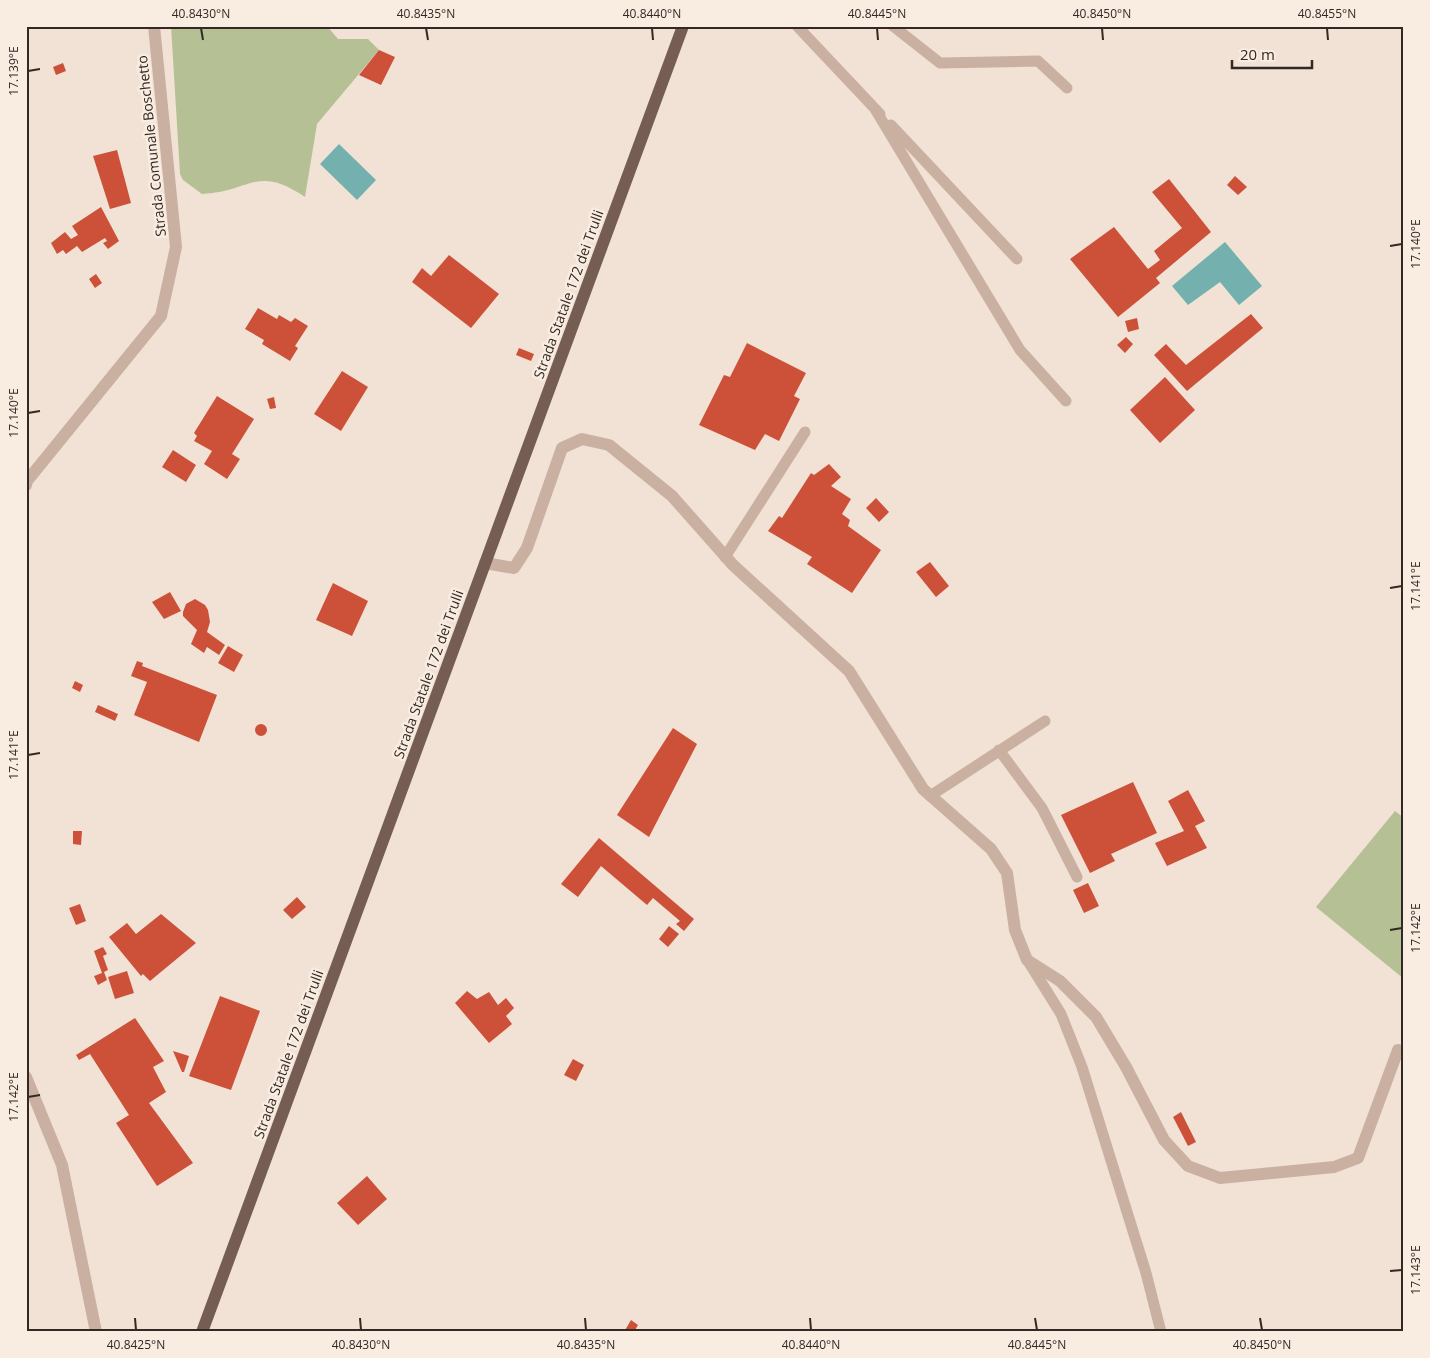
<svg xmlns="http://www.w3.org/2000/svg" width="1430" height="1358" font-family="'Open Sans',sans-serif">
<rect width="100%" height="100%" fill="#f1e2d5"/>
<path fill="#b5c195" d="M171,26H327L338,39H368L379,50L317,124L305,197C256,164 251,192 202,194L183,180L180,174Z
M1395,811L1404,818V979L1316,907Z"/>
<path fill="#73b0ae" d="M339,144L376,180L357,200L320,164Z
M1225,242L1262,286L1239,305L1220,282L1188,305L1172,286Z"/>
<path fill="#cc5138" d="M379,50L395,57L381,85L359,75Z
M63,63L66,71L56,75L53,67Z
M117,150L131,203L110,209L93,156Z
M1235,176L1247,187L1238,195L1227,185Z
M1169,179L1211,232L1156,278L1160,283L1118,317L1070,259L1114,227L1148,269L1160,260L1154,251L1182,228L1152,192Z
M101,207L119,241L108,249L103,243L107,241L105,238L82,252L77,246L66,254L63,250L57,254L51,243L65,232L71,239L78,235L72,226Z
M449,255L499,294L471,328L412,282L422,268L431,276Z
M96,274L102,283L95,288L89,279Z
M258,308L277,319L279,315L291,322L295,318L308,326L295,346L298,348L290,361L262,344L264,340L245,329Z
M1251,314L1263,328L1187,391L1154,355L1166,344L1186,365Z
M1137,318L1139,329L1128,332L1125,321Z
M1126,337L1133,344L1125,353L1117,345Z
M747,343L806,373L794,396L800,399L779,441L765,434L755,450L699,425L724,375L730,377Z
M519,348L534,354L531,361L516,355Z
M342,371L368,387L341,431L314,414Z
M1165,377L1195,410L1160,443L1130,410Z
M217,396L254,419L232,454L240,459L227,479L204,464L212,451L194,441L197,436L194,433Z
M274,397L276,408L270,409L267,399Z
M173,450L196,465L186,482L162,467Z
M829,464L841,477L831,486L851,499L842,514L850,520L848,526L881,550L852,593L807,564L812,557L768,531L779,516L782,518L811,473L814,475Z
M876,498L889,512L879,522L866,508Z
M930,562L949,586L936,597L916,572Z
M333,583L368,601L352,636L316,620Z
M170,592L181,611L164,619L152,602Z
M195,599L205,605L208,610L210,622L207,632L225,645L219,655L207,647L204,653L191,644L197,630L183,616V612L186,604Z
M228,646L243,655L234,672L218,663Z
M137,661L143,663L142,666L217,695L199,742L134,715L147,682L131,676Z
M75,681L83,685L80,692L72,688Z
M98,705L118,714L115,721L95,712Z
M255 730a6 6 0 1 1 12 0a6 6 0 1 1-12 0Z
M673,728L697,744L649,837L617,815Z
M1133,782L1157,833L1111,854L1115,861L1090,873L1061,815Z
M1188,790L1205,821L1195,826L1207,848L1167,866L1155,843L1184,831L1168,801Z
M73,831H82L81,845L73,844Z
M599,838L694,919L684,931L676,924L680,921L653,898L647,905L601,866L578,897L561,884Z
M1088,883L1099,906L1084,913L1073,890Z
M297,897L306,907L292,919L283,910Z
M80,904L86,921L76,925L69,908Z
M161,914L196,943L150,981L143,974L141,976L109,937L127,923L136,934Z
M669,926L679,934L668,947L659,939Z
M103,947L107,954L103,956L108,970L104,972L107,980L98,985L94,976L102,973L94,951Z
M127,971L134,993L115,999L108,977Z
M467,991L477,999L489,992L498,1005L506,998L514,1008L506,1016L512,1024L489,1043L455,1003Z
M220,996L260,1011L231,1090L189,1076Z
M135,1018L164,1061L153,1067L166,1092L149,1103L193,1163L157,1186L116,1123L129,1115L90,1054L79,1060L76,1055Z
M173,1051L189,1056L184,1072H182Z
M573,1059L584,1065L576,1081L564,1075Z
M1181,1112L1196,1142L1188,1146L1173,1117Z
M367,1176L387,1199L358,1225L337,1203Z
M631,1320L638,1325L634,1332H624Z"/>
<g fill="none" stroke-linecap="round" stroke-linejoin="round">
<path stroke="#cab0a1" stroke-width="11" d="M797,26L880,114
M893,26L940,63L1038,61L1067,88
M875,109L1020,350L1066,401
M891,125L1017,259
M725,557L805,432
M999,750L1042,808L1077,877
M930,796L1045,721
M1028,961L1061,1014L1082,1067L1146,1273L1161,1332"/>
<path stroke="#cab0a1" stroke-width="12" d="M26,485L27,481L161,316L176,247L154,26
M485,563L514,568L527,548L562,448L582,439L609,445L672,496L733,565L849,671L923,789L991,849L1007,873L1015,930L1027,960L1060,981L1096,1017L1126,1067L1164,1140L1188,1166L1220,1178L1334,1167L1358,1158L1398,1050
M26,1077L62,1165L96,1332"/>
<path stroke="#765d54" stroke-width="12" d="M202,1332L683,26"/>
</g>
<path fill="none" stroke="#332824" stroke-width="2" d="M201,28L203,40M426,28L428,40M652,28L653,40M877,28L878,40M1102,28L1103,40M1327,28L1328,40M28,71L40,69M1390,246L1402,244M28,413L40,411M1390,588L1402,586M28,755L40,753M1390,930L1402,928M28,1097L40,1095M1390,1271L1402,1270M135,1318L136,1330M360,1318L361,1330M585,1318L586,1330M810,1318L811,1330M1035,1318L1037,1330M1260,1318L1262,1330"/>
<g text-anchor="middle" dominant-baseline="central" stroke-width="5" stroke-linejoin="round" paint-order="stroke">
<g font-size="14" fill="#332824" stroke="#f9ece1">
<text transform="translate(151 146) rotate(-96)">Strada Comunale Boschetto</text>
<text transform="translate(568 294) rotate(-70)">Strada Statale 172 dei Trulli</text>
<text transform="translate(428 674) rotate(-70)">Strada Statale 172 dei Trulli</text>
<text transform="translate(288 1054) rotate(-70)">Strada Statale 172 dei Trulli</text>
</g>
</g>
<rect width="1430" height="1358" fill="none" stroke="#f9ece1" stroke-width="55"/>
<path d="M1232 60v8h80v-8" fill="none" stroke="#332824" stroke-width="2.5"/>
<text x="1240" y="60" font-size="15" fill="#332824" stroke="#f9ece1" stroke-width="4" paint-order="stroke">20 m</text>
<rect x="28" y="28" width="1374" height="1302" fill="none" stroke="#332824" stroke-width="2"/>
<g font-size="12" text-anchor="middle" fill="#332824">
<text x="201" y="18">40.8430°N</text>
<text x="426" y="18">40.8435°N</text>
<text x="652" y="18">40.8440°N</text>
<text x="877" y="18">40.8445°N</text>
<text x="1102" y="18">40.8450°N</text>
<text x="1327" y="18">40.8455°N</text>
<text transform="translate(14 71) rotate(-90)" y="4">17.139°E</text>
<text transform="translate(1416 244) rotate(-90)" y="4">17.140°E</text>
<text transform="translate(14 413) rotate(-90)" y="4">17.140°E</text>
<text transform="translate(1416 586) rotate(-90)" y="4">17.141°E</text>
<text transform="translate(14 755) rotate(-90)" y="4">17.141°E</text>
<text transform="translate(1416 928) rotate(-90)" y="4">17.142°E</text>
<text transform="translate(14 1097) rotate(-90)" y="4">17.142°E</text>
<text transform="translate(1416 1270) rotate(-90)" y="4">17.143°E</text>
<text x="136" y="1349">40.8425°N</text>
<text x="361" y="1349">40.8430°N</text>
<text x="586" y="1349">40.8435°N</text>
<text x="811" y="1349">40.8440°N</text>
<text x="1037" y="1349">40.8445°N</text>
<text x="1262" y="1349">40.8450°N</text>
</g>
</svg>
